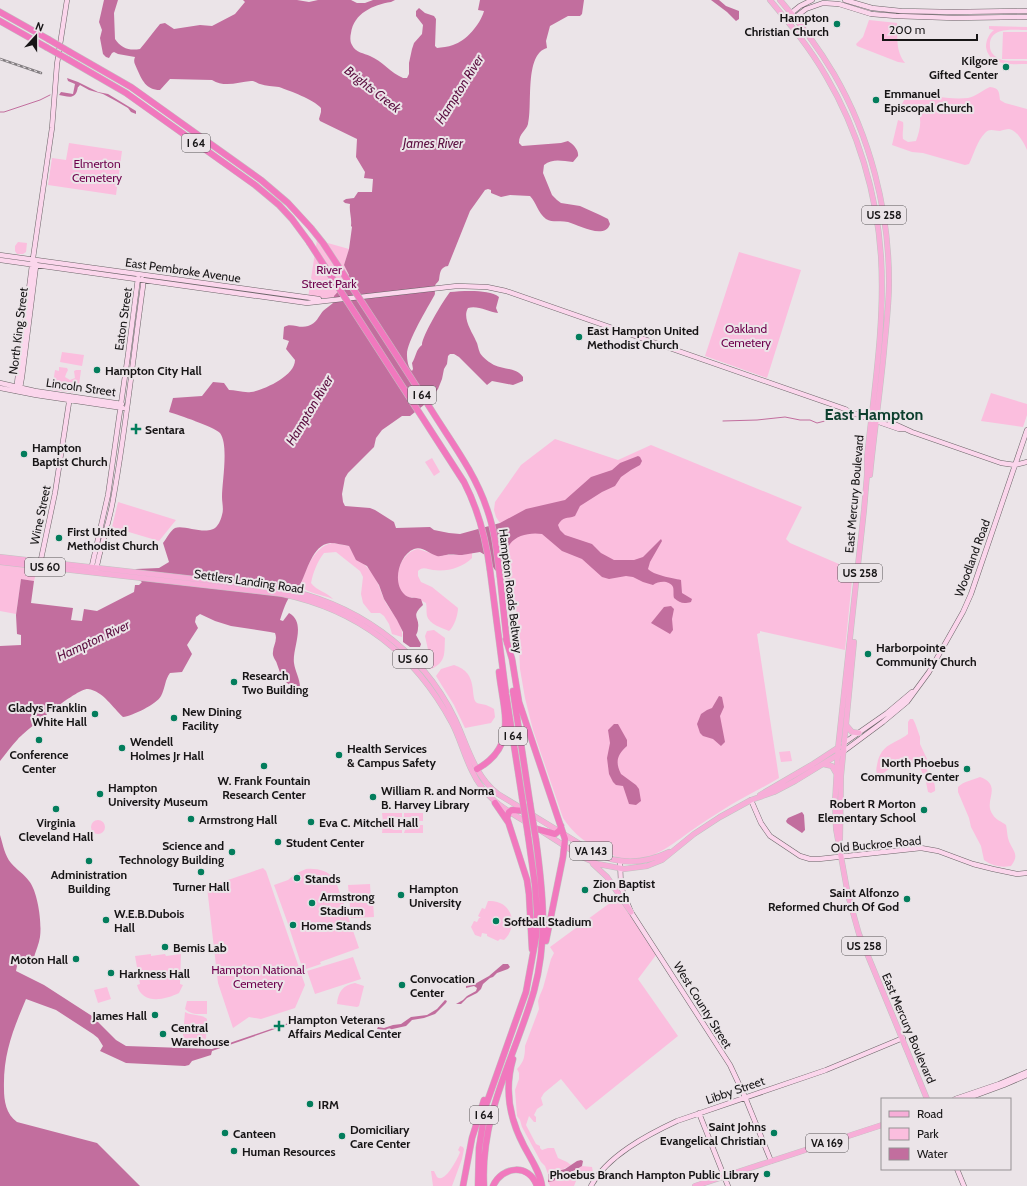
<svg xmlns="http://www.w3.org/2000/svg" width="1027" height="1186" font-family="Cabin,sans-serif">
<rect width="100%" height="100%" fill="#ebe4e8"/>
<path fill="#fbbede" d="M869,20L897,23C898,38 895,49 905,63L898,62L857,46L856,44L863,37Z
M989,26L1027,27V30C1014,30 988,26 990,47C990,52 994,56 999,59C1007,62 1018,60 1027,61V64C1013,64 989,67 986,47C986,40 989,34 994,30L989,29Z
M1003,32H1027V59H1002Z
M990,87C999,88 999,91 1000,100L1005,103L1027,109V150C1024,143 1017,130 1009,129C1006,129 1003,130 1000,131C994,131 990,128 985,133C977,141 974,154 969,164L965,165L923,153L912,152L892,145L898,120L903,122C904,127 902,133 903,139L908,142L916,141C919,133 922,123 919,114C914,112 907,114 901,111C900,102 909,92 918,92C923,91 929,95 934,96C944,98 957,99 968,98C975,97 983,90 990,87Z
M69,143L122,151L116,195L48,185L52,158L66,160Z
M317,240L349,249L344,265L349,275L344,285L333,298H308Z
M18,242L27,243L26,252L23,254H17L15,251V246Z
M739,252L801,270L767,378L705,356Z
M62,352L84,355L82,366L60,362Z
M59,367L67,368L68,370L66,374L65,377L70,380L75,378L74,371L76,370H81L78,393L52,390L55,370L59,371Z
M991,393L1027,404V415L1023,427L981,421Z
M555,439L618,460L651,445L802,507L786,539L790,543L853,570L845,650L760,631V633L757,634L779,778C759,790 739,799 721,811C712,817 703,822 695,828C673,843 649,866 619,858C615,857 612,854 608,852C590,847 573,834 563,818L533,730L525,698L520,669L518,623L515,602L505,563L509,545L500,523L496,517L494,510L495,502L521,465Z
M432,458L440,472L434,476L425,462Z
M118,502L176,520L159,541L112,527Z
M332,543L349,546C354,558 365,563 372,573C378,581 380,590 384,599C389,611 404,623 402,637L392,634L389,624L384,616L380,613H371L363,603L361,594L363,577L360,571L336,552L324,553C317,562 313,573 311,583C317,591 327,592 333,599C323,595 308,593 300,586C306,570 313,547 332,543Z
M418,549L440,556L445,555H461L472,553V558C462,568 447,572 433,570C427,569 423,566 418,571V576L421,582L432,587L458,608C458,615 454,627 449,631C442,628 429,624 427,616C426,612 427,607 426,603L422,601L421,599C415,597 408,599 403,594C390,580 401,552 418,549Z
M0,564L34,568L35,567L37,569L34,581L21,579L16,614L0,611Z
M434,630L445,638C444,652 447,662 431,669L429,668V654L425,636L427,631Z
M454,665C480,673 469,698 477,703C479,704 483,704 486,705C489,706 492,708 494,709L495,717L491,723L465,728L454,705L436,676L441,669Z
M910,719H913L915,723L920,737V744L927,759L925,767C930,775 936,781 935,791L931,793L928,792L926,782L919,765L908,762L900,761L878,777C876,773 876,769 877,765C881,743 894,745 908,734V722Z
M790,751L792,761L781,762L779,752Z
M980,777C1004,786 982,801 993,815C995,819 1002,822 1006,825C1007,829 1007,834 1008,838C1011,850 1021,853 1011,866C1001,868 992,866 984,860L981,846L971,827L969,818L958,792V787C964,781 973,780 980,777Z
M382,813H402V817H394L389,822H383Z
M404,813H423V821H417L412,817H404Z
M91 827a7 7 0 1 1 14 0a7 7 0 1 1-14 0Z
M383,825H389L393,830H402V833H382Z
M417,825H423V833H404L405,830L412,829Z
M263,868L266,871L305,985L295,1008L261,1019L249,1017L233,1028L218,983L207,887Z
M306,869C317,868 328,871 332,877L334,876L359,948L320,962L321,964L303,970L287,921L274,885L288,880L295,874Z
M370,884L371,900L373,901L374,917L351,918L348,885Z
M618,897L656,955L638,979L678,1036L586,1110L561,1079L544,1093L541,1098L543,1105L537,1109L534,1115L536,1117V1122H534L529,1116L526,1125L536,1144L540,1146V1148L542,1150L548,1148H554L558,1158L567,1162L571,1165L556,1173L548,1174L545,1166L541,1162L522,1127L520,1120L517,1116L515,1090L519,1079V1073L517,1069C524,1062 525,1056 525,1046L539,1009L538,1001L540,995L543,988L551,959L554,953L550,947Z
M488,901C511,899 520,925 504,940L500,939L498,941L487,936V934L482,933L481,937L475,935L471,927L474,921L477,922L479,918H481L478,916L482,908L485,909Z
M151,954V956L165,954L166,956L181,954L180,984L183,985L179,993C165,1000 142,1005 137,985L140,984L135,956Z
M353,957L361,979L315,994L307,971Z
M355,983L364,986L359,1006L357,1007L337,1004C338,992 343,985 355,983Z
M107,987L111,999L98,1003L94,990Z
M187,1001H207V1014C199,1014 191,1015 185,1009Z
M185,1012C192,1016 202,1014 207,1019L206,1039C201,1043 192,1043 185,1041L183,1035Z
M460,1146L463,1147L464,1149L462,1159L452,1186H433L431,1171H434C435,1173 436,1175 437,1177C445,1184 458,1158 460,1152L458,1150Z
M582,1166L592,1167L593,1172C588,1176 583,1173 578,1176L574,1186H550L548,1182L554,1181L557,1177L577,1169Z"/>
<path fill="#c26e9e" d="M104,0H118L114,13L115,39C121,48 129,51 140,49C147,41 153,32 160,24L165,23L174,29L200,25L212,26L235,14L245,2L243,0H297L309,2L318,0H351L357,3H365L373,0H395L391,2C373,5 354,13 351,33C350,37 350,42 352,45C356,53 364,53 370,56C382,61 391,73 403,78H407L409,74V63L412,49L414,43L422,34L423,25L416,16V11L419,8L425,13L434,16L436,19L435,46L437,48C442,47 448,47 453,45C466,41 480,25 484,11L478,10L480,0H584L582,14L580,16H568L550,26L546,41L547,48C524,54 533,106 528,124C526,131 519,133 519,143L522,146L561,143L568,141C573,144 579,150 578,156L573,162C562,161 553,158 544,165L543,173L552,195L557,200L561,203L580,206L600,215L608,219L610,224C605,240 578,225 568,222C560,220 553,223 546,219C538,213 536,202 530,196L510,195L501,197L491,193V190L488,189L485,190L470,211L448,266C440,267 440,273 439,280C438,283 435,283 435,287C434,291 436,293 434,296C428,307 406,343 407,355C407,359 408,368 412,371L413,369L412,363C416,357 416,349 422,345C421,338 444,299 450,292C463,291 489,289 499,297L496,308L498,313C488,312 478,305 468,308C462,318 472,332 476,341C478,344 478,349 480,353C482,357 490,363 494,365C504,370 516,367 523,377V381L513,385L492,381L487,385L459,357L454,354H450L448,356L447,364L444,369L442,379L438,389L429,401L410,416H402L382,430L376,438L374,447L348,473L345,478L342,494L343,502L345,506L370,508L375,510L394,522L396,528L430,527L434,530L449,533L460,534L500,523L526,509L565,500L591,477L612,470L620,463L638,456L640,457L642,461L640,465L631,470L621,477L615,486L602,492L580,506L575,516C567,519 563,516 558,525L560,530L565,535L592,544L601,553L614,560H634L643,557L661,539L662,541L650,562L648,569C653,575 672,578 681,580L682,593L692,599L691,602C683,604 680,603 674,598C673,595 674,590 673,587C669,580 659,581 653,585L643,582L633,577L626,576L609,579L602,577L582,559L562,551L542,534C531,532 516,535 510,544C507,547 507,555 506,559L510,565L509,575L513,591L507,580L495,570L485,555L480,552C474,553 468,554 462,555C456,555 451,554 446,555C443,555 440,557 437,556C429,554 423,546 414,549C399,555 392,582 404,594C408,599 415,597 421,599L423,605C410,617 420,617 418,628C418,631 417,633 416,635L421,644L420,647H410L403,642V632L397,620L384,599L379,585L367,566L356,560L349,546C343,545 336,543 330,543C312,545 307,572 300,585C298,589 294,590 292,594C286,600 283,611 280,620L283,621L289,613C307,623 292,648 294,663C295,671 300,679 300,687L297,689C283,682 282,678 277,664C276,660 272,657 273,652C273,646 278,640 275,633L270,632L231,626L215,621L200,614L196,617L195,622L198,628L187,645L192,654L182,672L170,673C165,679 165,689 161,696C157,704 132,716 123,717C113,708 103,691 88,689C77,688 27,730 18,739C11,746 6,754 0,761V646L21,645V635L17,634L16,615L21,579L34,581L31,603L73,608L71,620L82,621L84,609L97,611L134,592L135,585H139L142,582C137,579 135,576 134,571L136,569L159,568L169,562L163,543C167,538 170,531 175,528C184,524 208,537 217,526C219,524 221,519 222,515C224,509 222,503 222,497C222,482 229,445 220,433C214,427 179,415 169,412L173,398L202,396L213,382L224,383L229,390C235,390 244,393 251,392C264,390 295,376 295,360L286,349L289,341L283,339L284,327C291,322 299,329 308,326C317,323 318,317 323,311C326,308 330,306 333,303L334,296L342,287L349,275L344,265L349,249L352,227L351,226C352,218 349,212 350,204L345,203L343,201L346,199L354,198L358,192H372L373,179L364,178L365,172L356,157L357,139L320,121L319,119L321,112V108C313,99 290,91 279,87C273,86 266,86 260,84C257,83 255,81 251,81C238,82 225,88 212,80L170,79L160,90C146,90 142,80 137,69C135,64 133,62 135,57L118,54L114,52L112,53L109,58L106,57L103,54L100,38L102,30L99,22Z
M711,0H719L726,6L739,11V19L736,21L727,12Z
M67,78L78,82L98,92L108,94L136,111V114L131,112L128,108L116,101L103,94L89,90L80,85C76,90 79,84 77,91C74,100 66,96 59,95L61,92L73,94L75,84L68,81Z
M671,606L674,609L672,619L673,630L670,634L651,623L664,607Z
M719,696L722,697L724,707L720,716L725,742L721,746L713,739L703,736L700,733L697,724L701,714L707,710L712,708Z
M614,724H618L627,740V746C617,755 615,762 621,774L636,785L639,789L641,801L636,805L629,804L623,786L616,785L613,782L609,774L607,758L610,743L608,730Z
M802,812L804,815L805,830L802,833L787,823L786,821L788,818Z
M0,835C3,845 5,856 11,863C17,870 24,874 29,881C38,892 42,923 40,937C39,944 36,950 34,957L18,961L16,971L44,985L92,1016L116,1040L126,1046L212,1049L300,1019L299,1022H295L212,1051L211,1055L192,1061L189,1065L185,1066L126,1063L100,1051L103,1046L98,1038L93,1034L56,1010L26,999C13,1030 3,1054 4,1089C4,1101 6,1114 17,1122L97,1143L140,1186H0Z
M503,964H508L510,967L508,969L497,973L493,977L490,978L483,984L481,989L477,993L467,998L461,1004H456L463,1000L467,996L476,991L477,988L474,986L466,988V986L473,985L489,976Z
M445,1000L447,1001L446,1003L435,1014L424,1018L412,1020L406,1026L388,1030L377,1029L378,1027L384,1028L393,1025L401,1024L411,1017L427,1015L437,1009Z
M581,1160L583,1161L582,1166C574,1171 566,1174 557,1177L554,1181L548,1182V1174L565,1169L577,1161Z"/>
<g fill="none" stroke-linecap="round" stroke-linejoin="round">
<path stroke="#c26e9e" stroke-width="1" d="M0,112H4L40,100L50,95
M723,421L757,420L785,417L800,420H810L817,423L825,421"/>
<defs>
<path id="secondary" d="M845,0L872,8L901,11L953,12L1027,11
M785,18L800,6L812,0
M789,22L806,9L823,3L839,4L871,14L896,16L954,18L1027,17
M0,255L319,299
M0,260L307,303L457,286L487,287L506,291L845,409L850,412L899,429H905
M0,383L35,391L122,404
M0,388L36,395L123,408
M16,391L32,265L52,128L57,64L67,0
M16,391L20,388L22,377L36,266L35,263
M890,422L912,432L1001,463L1015,465L1027,462
M40,564L55,493L70,396
M91,570L108,495L128,355L138,278
M96,571C100,547 109,524 113,500C126,429 133,357 143,286V281L142,279
M844,743L887,713L912,692
M844,751L883,722L907,702L929,672L963,612L971,594L1027,430
M751,800L761,823L770,836L800,856L810,859H819L921,848L938,851L973,864L993,869L1017,874L1027,873
M620,861L621,887L631,912L730,1065L745,1097L771,1161
M955,1099L999,1084L1027,1072
M966,1099L1004,1085L1027,1075
M699,1113L728,1186
M957,1169L964,1186
M591,1186C607,1156 647,1135 677,1121L826,1070L903,1038"/>
<path id="primary" d="M770,0C790,24 810,48 826,76C858,130 877,194 881,257C885,323 874,391 867,457V475L864,510L838,748L835,802L836,829L848,895L859,934L927,1099
M780,0C800,23 818,47 834,74C870,136 889,210 889,282C889,305 886,328 884,351C880,393 874,434 870,475
M0,557L276,588C353,601 421,648 455,719C467,744 474,776 498,794L593,852C618,865 644,864 669,852
M0,562L282,594C359,610 415,654 452,723C460,738 464,755 472,771C486,801 508,811 536,828
M846,725L852,732L859,733
M823,764L832,766L836,773
M760,795L813,764L839,747
M543,832L582,857L598,864L624,869L647,866L662,860L694,834L720,817L751,800L774,792L795,781L844,751
M840,839L841,776L854,642
M593,864L607,877L631,912
M695,1186L882,1125"/>
<path id="highway" d="M0,12L48,39
M0,21L46,47
M70,52L131,87L261,180L288,203L311,228
M69,60L126,93L255,185L279,205L292,219L309,242
M490,570L506,694L522,797
M500,577L507,643
M506,639L512,659L519,702L565,839L563,857L546,941
M513,691L530,803
M477,769C519,746 503,710 499,672
M495,803L508,822
M525,811L512,810L509,812L507,818L527,880L529,894L532,949
M537,829L555,834L560,830L561,826
M513,1059C504,1090 509,1118 524,1146C531,1159 540,1172 542,1186
M463,1186L472,1138L484,1100
M478,1186L479,1148L486,1105L526,992L536,937L537,912L535,885L528,835
M484,1186C480,1114 515,1057 534,991C548,939 543,892 536,840
M493,1186C502,1166 529,1163 537,1186"/>
</defs>
<use href="#secondary" stroke="#6b6568" stroke-width="5.5"/>
<use href="#primary" stroke="#c3c2c2" stroke-width="6"/>
<use href="#highway" stroke="#c3c2c2" stroke-width="7"/>
<use href="#secondary" stroke="#fbd6ec" stroke-width="4.5"/>
<use href="#primary" stroke="#f7aed8" stroke-width="5"/>
<use href="#highway" stroke="#f178be" stroke-width="6"/>
<defs>
<path id="rail" d="M0,59L41,73"/>
</defs>
<use href="#rail" stroke="#827d80" stroke-width="2.5"/>
<use href="#rail" stroke="#ebe4e8" stroke-width="1" stroke-dasharray="3" stroke-linecap="butt"/>
<defs>
<path id="highway-bridge" d="M48,39L70,52
M46,47L69,60
M311,228L323,243C360,299 397,355 432,411C452,443 475,473 487,509C495,531 497,554 500,577
M309,242L464,482C479,511 486,539 490,570
M522,797L528,835
M530,803L536,840"/>
</defs>
<use href="#highway-bridge" stroke="#c3c2c2" stroke-width="7" stroke-linecap="butt"/>
<use href="#highway-bridge" stroke="#f178be" stroke-width="6"/>
</g>
<g fill="#037d5c" stroke="#ebe4e8" stroke-width="1.5">
<circle cx="837" cy="24" r="4"/>
<circle cx="1006" cy="67" r="4"/>
<circle cx="876" cy="100" r="4"/>
<circle cx="579" cy="337" r="4"/>
<circle cx="97" cy="370" r="4"/>
<path d="M134 423h4v4h4v4h-4v4h-4v-4h-4v-4h4z"/>
<circle cx="24" cy="454" r="4"/>
<circle cx="59" cy="538" r="4"/>
<circle cx="868" cy="654" r="4"/>
<circle cx="234" cy="682" r="4"/>
<circle cx="95" cy="714" r="4"/>
<circle cx="174" cy="718" r="4"/>
<circle cx="39" cy="740" r="4"/>
<circle cx="122" cy="748" r="4"/>
<circle cx="339" cy="755" r="4"/>
<circle cx="264" cy="766" r="4"/>
<circle cx="967" cy="769" r="4"/>
<circle cx="100" cy="794" r="4"/>
<circle cx="373" cy="797" r="4"/>
<circle cx="56" cy="809" r="4"/>
<circle cx="924" cy="810" r="4"/>
<circle cx="191" cy="819" r="4"/>
<circle cx="311" cy="822" r="4"/>
<circle cx="278" cy="842" r="4"/>
<circle cx="232" cy="852" r="4"/>
<circle cx="89" cy="861" r="4"/>
<circle cx="201" cy="872" r="4"/>
<circle cx="297" cy="878" r="4"/>
<circle cx="585" cy="890" r="4"/>
<circle cx="401" cy="895" r="4"/>
<circle cx="907" cy="899" r="4"/>
<circle cx="312" cy="903" r="4"/>
<circle cx="106" cy="920" r="4"/>
<circle cx="496" cy="921" r="4"/>
<circle cx="293" cy="925" r="4"/>
<circle cx="165" cy="947" r="4"/>
<circle cx="76" cy="959" r="4"/>
<circle cx="111" cy="973" r="4"/>
<circle cx="402" cy="985" r="4"/>
<circle cx="155" cy="1015" r="4"/>
<path d="M277 1020h4v4h4v4h-4v4h-4v-4h-4v-4h4z"/>
<circle cx="163" cy="1034" r="4"/>
<circle cx="310" cy="1104" r="4"/>
<circle cx="225" cy="1133" r="4"/>
<circle cx="774" cy="1133" r="4"/>
<circle cx="342" cy="1136" r="4"/>
<circle cx="234" cy="1151" r="4"/>
<circle cx="767" cy="1174" r="4"/>
</g>
<g text-anchor="middle" dominant-baseline="central" stroke-width="4" stroke-linejoin="round" paint-order="stroke">
<g fill="#ebe4e8" stroke="#575355" stroke-width="1">
<rect x="182" y="134" width="28" height="18" rx="3"/>
<rect x="862" y="206" width="44" height="18" rx="3"/>
<rect x="408" y="386" width="28" height="18" rx="3"/>
<rect x="25" y="558" width="40" height="18" rx="3"/>
<rect x="838" y="564" width="44" height="18" rx="3"/>
<rect x="393" y="650" width="40" height="18" rx="3"/>
<rect x="499" y="727" width="28" height="18" rx="3"/>
<rect x="570" y="842" width="42" height="18" rx="3"/>
<rect x="842" y="937" width="44" height="18" rx="3"/>
<rect x="470" y="1106" width="28" height="18" rx="3"/>
<rect x="806" y="1134" width="42" height="18" rx="3"/>
</g>
<g font-size="11" font-weight="bold" fill="#171516">
<text x="196" y="143">I 64</text>
<text x="884" y="215">US 258</text>
<text x="422" y="395">I 64</text>
<text x="45" y="567">US 60</text>
<text x="860" y="573">US 258</text>
<text x="413" y="659">US 60</text>
<text x="513" y="736">I 64</text>
<text x="591" y="851">VA 143</text>
<text x="864" y="946">US 258</text>
<text x="484" y="1115">I 64</text>
<text x="827" y="1143">VA 169</text>
</g>
<g font-size="12" font-weight="bold" fill="#171516" stroke="#ebe4e8" text-anchor="start">
<text x="829" y="17" text-anchor="end">Hampton<tspan x="829" dy="14">Christian Church</tspan></text>
<text x="998" y="60" text-anchor="end">Kilgore<tspan x="998" dy="14">Gifted Center</tspan></text>
<text x="884" y="93">Emmanuel<tspan x="884" dy="14">Episcopal Church</tspan></text>
<text x="587" y="330">East Hampton United<tspan x="587" dy="14">Methodist Church</tspan></text>
<text x="105" y="370">Hampton City Hall</text>
<text x="145" y="429">Sentara</text>
<text x="32" y="447">Hampton<tspan x="32" dy="14">Baptist Church</tspan></text>
<text x="67" y="531">First United<tspan x="67" dy="14">Methodist Church</tspan></text>
<text x="876" y="647">Harborpointe<tspan x="876" dy="14">Community Church</tspan></text>
<text x="242" y="675">Research<tspan x="242" dy="14">Two Building</tspan></text>
<text x="87" y="707" text-anchor="end">Gladys Franklin<tspan x="87" dy="14">White Hall</tspan></text>
<text x="182" y="711">New Dining<tspan x="182" dy="14">Facility</tspan></text>
<text x="130" y="741">Wendell<tspan x="130" dy="14">Holmes Jr Hall</tspan></text>
<text x="347" y="748">Health Services<tspan x="347" dy="14">&amp; Campus Safety</tspan></text>
<text x="39" y="754" text-anchor="middle">Conference<tspan x="39" dy="14">Center</tspan></text>
<text x="959" y="762" text-anchor="end">North Phoebus<tspan x="959" dy="14">Community Center</tspan></text>
<text x="264" y="780" text-anchor="middle">W. Frank Fountain<tspan x="264" dy="14">Research Center</tspan></text>
<text x="108" y="787">Hampton<tspan x="108" dy="14">University Museum</tspan></text>
<text x="381" y="790">William R. and Norma<tspan x="381" dy="14">B. Harvey Library</tspan></text>
<text x="916" y="803" text-anchor="end">Robert R Morton<tspan x="916" dy="14">Elementary School</tspan></text>
<text x="199" y="819">Armstrong Hall</text>
<text x="56" y="822" text-anchor="middle">Virginia<tspan x="56" dy="14">Cleveland Hall</tspan></text>
<text x="319" y="822">Eva C. Mitchell Hall</text>
<text x="286" y="842">Student Center</text>
<text x="224" y="845" text-anchor="end">Science and<tspan x="224" dy="14">Technology Building</tspan></text>
<text x="89" y="874" text-anchor="middle">Administration<tspan x="89" dy="14">Building</tspan></text>
<text x="305" y="878">Stands</text>
<text x="593" y="883">Zion Baptist<tspan x="593" dy="14">Church</tspan></text>
<text x="201" y="886" text-anchor="middle">Turner Hall</text>
<text x="409" y="888">Hampton<tspan x="409" dy="14">University</tspan></text>
<text x="899" y="892" text-anchor="end">Saint Alfonzo<tspan x="899" dy="14">Reformed Church Of God</tspan></text>
<text x="320" y="896">Armstrong<tspan x="320" dy="14">Stadium</tspan></text>
<text x="114" y="913">W.E.B.Dubois<tspan x="114" dy="14">Hall</tspan></text>
<text x="504" y="921">Softball Stadium</text>
<text x="301" y="925">Home Stands</text>
<text x="173" y="947">Bemis Lab</text>
<text x="68" y="959" text-anchor="end">Moton Hall</text>
<text x="119" y="973">Harkness Hall</text>
<text x="410" y="978">Convocation<tspan x="410" dy="14">Center</tspan></text>
<text x="147" y="1015" text-anchor="end">James Hall</text>
<text x="288" y="1019">Hampton Veterans<tspan x="288" dy="14">Affairs Medical Center</tspan></text>
<text x="171" y="1027">Central<tspan x="171" dy="14">Warehouse</tspan></text>
<text x="318" y="1104">IRM</text>
<text x="766" y="1126" text-anchor="end">Saint Johns<tspan x="766" dy="14">Evangelical Christian</tspan></text>
<text x="350" y="1129">Domiciliary<tspan x="350" dy="14">Care Center</tspan></text>
<text x="233" y="1133">Canteen</text>
<text x="242" y="1151">Human Resources</text>
<text x="759" y="1174" text-anchor="end">Phoebus Branch Hampton Public Library</text>
</g>
<g font-size="12" fill="#6d004c" stroke="#ebe4e8">
<text x="97" y="163">Elmerton<tspan x="97" dy="14">Cemetery</tspan></text>
<text x="329" y="269">River<tspan x="329" dy="14">Street Park</tspan></text>
<text x="746" y="328">Oakland<tspan x="746" dy="14">Cemetery</tspan></text>
<text x="258" y="969">Hampton National<tspan x="258" dy="14">Cemetery</tspan></text>
</g>
<g font-size="12" fill="#171516" stroke="#ebe4e8">
<text transform="translate(183 270) rotate(8)">East Pembroke Avenue</text>
<text transform="translate(123 319) rotate(-82)">Eaton Street</text>
<text transform="translate(18 331) rotate(-83)">North King Street</text>
<text transform="translate(81 387) rotate(8)">Lincoln Street</text>
<text transform="translate(854 494) rotate(-85)">East Mercury Boulevard</text>
<text transform="translate(40 515) rotate(-78)">Wine Street</text>
<text transform="translate(972 558) rotate(-70)">Woodland Road</text>
<text transform="translate(249 581) rotate(8)">Settlers Landing Road</text>
<text transform="translate(511 591) rotate(83)">Hampton Roads Beltway</text>
<text transform="translate(876 844) rotate(-5)">Old Buckroe Road</text>
<text transform="translate(703 1005) rotate(58)">West County Street</text>
<text transform="translate(909 1028) rotate(67)">East Mercury Boulevard</text>
<text transform="translate(735 1090) rotate(-19)">Libby Street</text>
</g>
<g font-size="13" font-style="italic" fill="#5c0f41" stroke="#ebe4e8">
<text transform="translate(373 89) rotate(38)">Brights Creek</text>
<text transform="translate(459 89) rotate(-58)">Hampton River</text>
<text x="433" y="143">James River</text>
<text transform="translate(309 410) rotate(-59)">Hampton River</text>
<text transform="translate(93 640) rotate(-25)">Hampton River</text>
</g>
<g font-size="16" font-weight="bold" fill="#0d3f2e" stroke="#ebe4e8">
<text x="874" y="414">East Hampton</text>
</g>
</g>
<rect x="881" y="1098" width="130" height="72" fill="#ebe4e8" stroke="#969194"/>
<rect x="889" y="1111" width="20" height="6" fill="#f7aed8" stroke="#969194"/>
<text x="917" y="1118" font-size="12" fill="#171516">Road</text>
<rect x="889" y="1128" width="20" height="12" fill="#fbbede" stroke="#969194"/>
<text x="917" y="1138" font-size="12" fill="#171516">Park</text>
<rect x="889" y="1148" width="20" height="12" fill="#c26e9e" stroke="#969194"/>
<text x="917" y="1158" font-size="12" fill="#171516">Water</text>
<g transform="translate(36 36) rotate(21)" stroke="#ebe4e8" stroke-width="3" paint-order="stroke">
<path d="M0-3L7 15L0 10L-7 15Z" fill="#171516"/>
<text y="-6" font-size="11" font-weight="bold" text-anchor="middle" fill="#171516">N</text>
</g>
<path d="M883 34v6h94v-6" fill="none" stroke="#171516" stroke-width="2"/>
<text x="889" y="34" font-size="12" fill="#171516" stroke="#ebe4e8" stroke-width="3" paint-order="stroke">200 m</text>
</svg>
